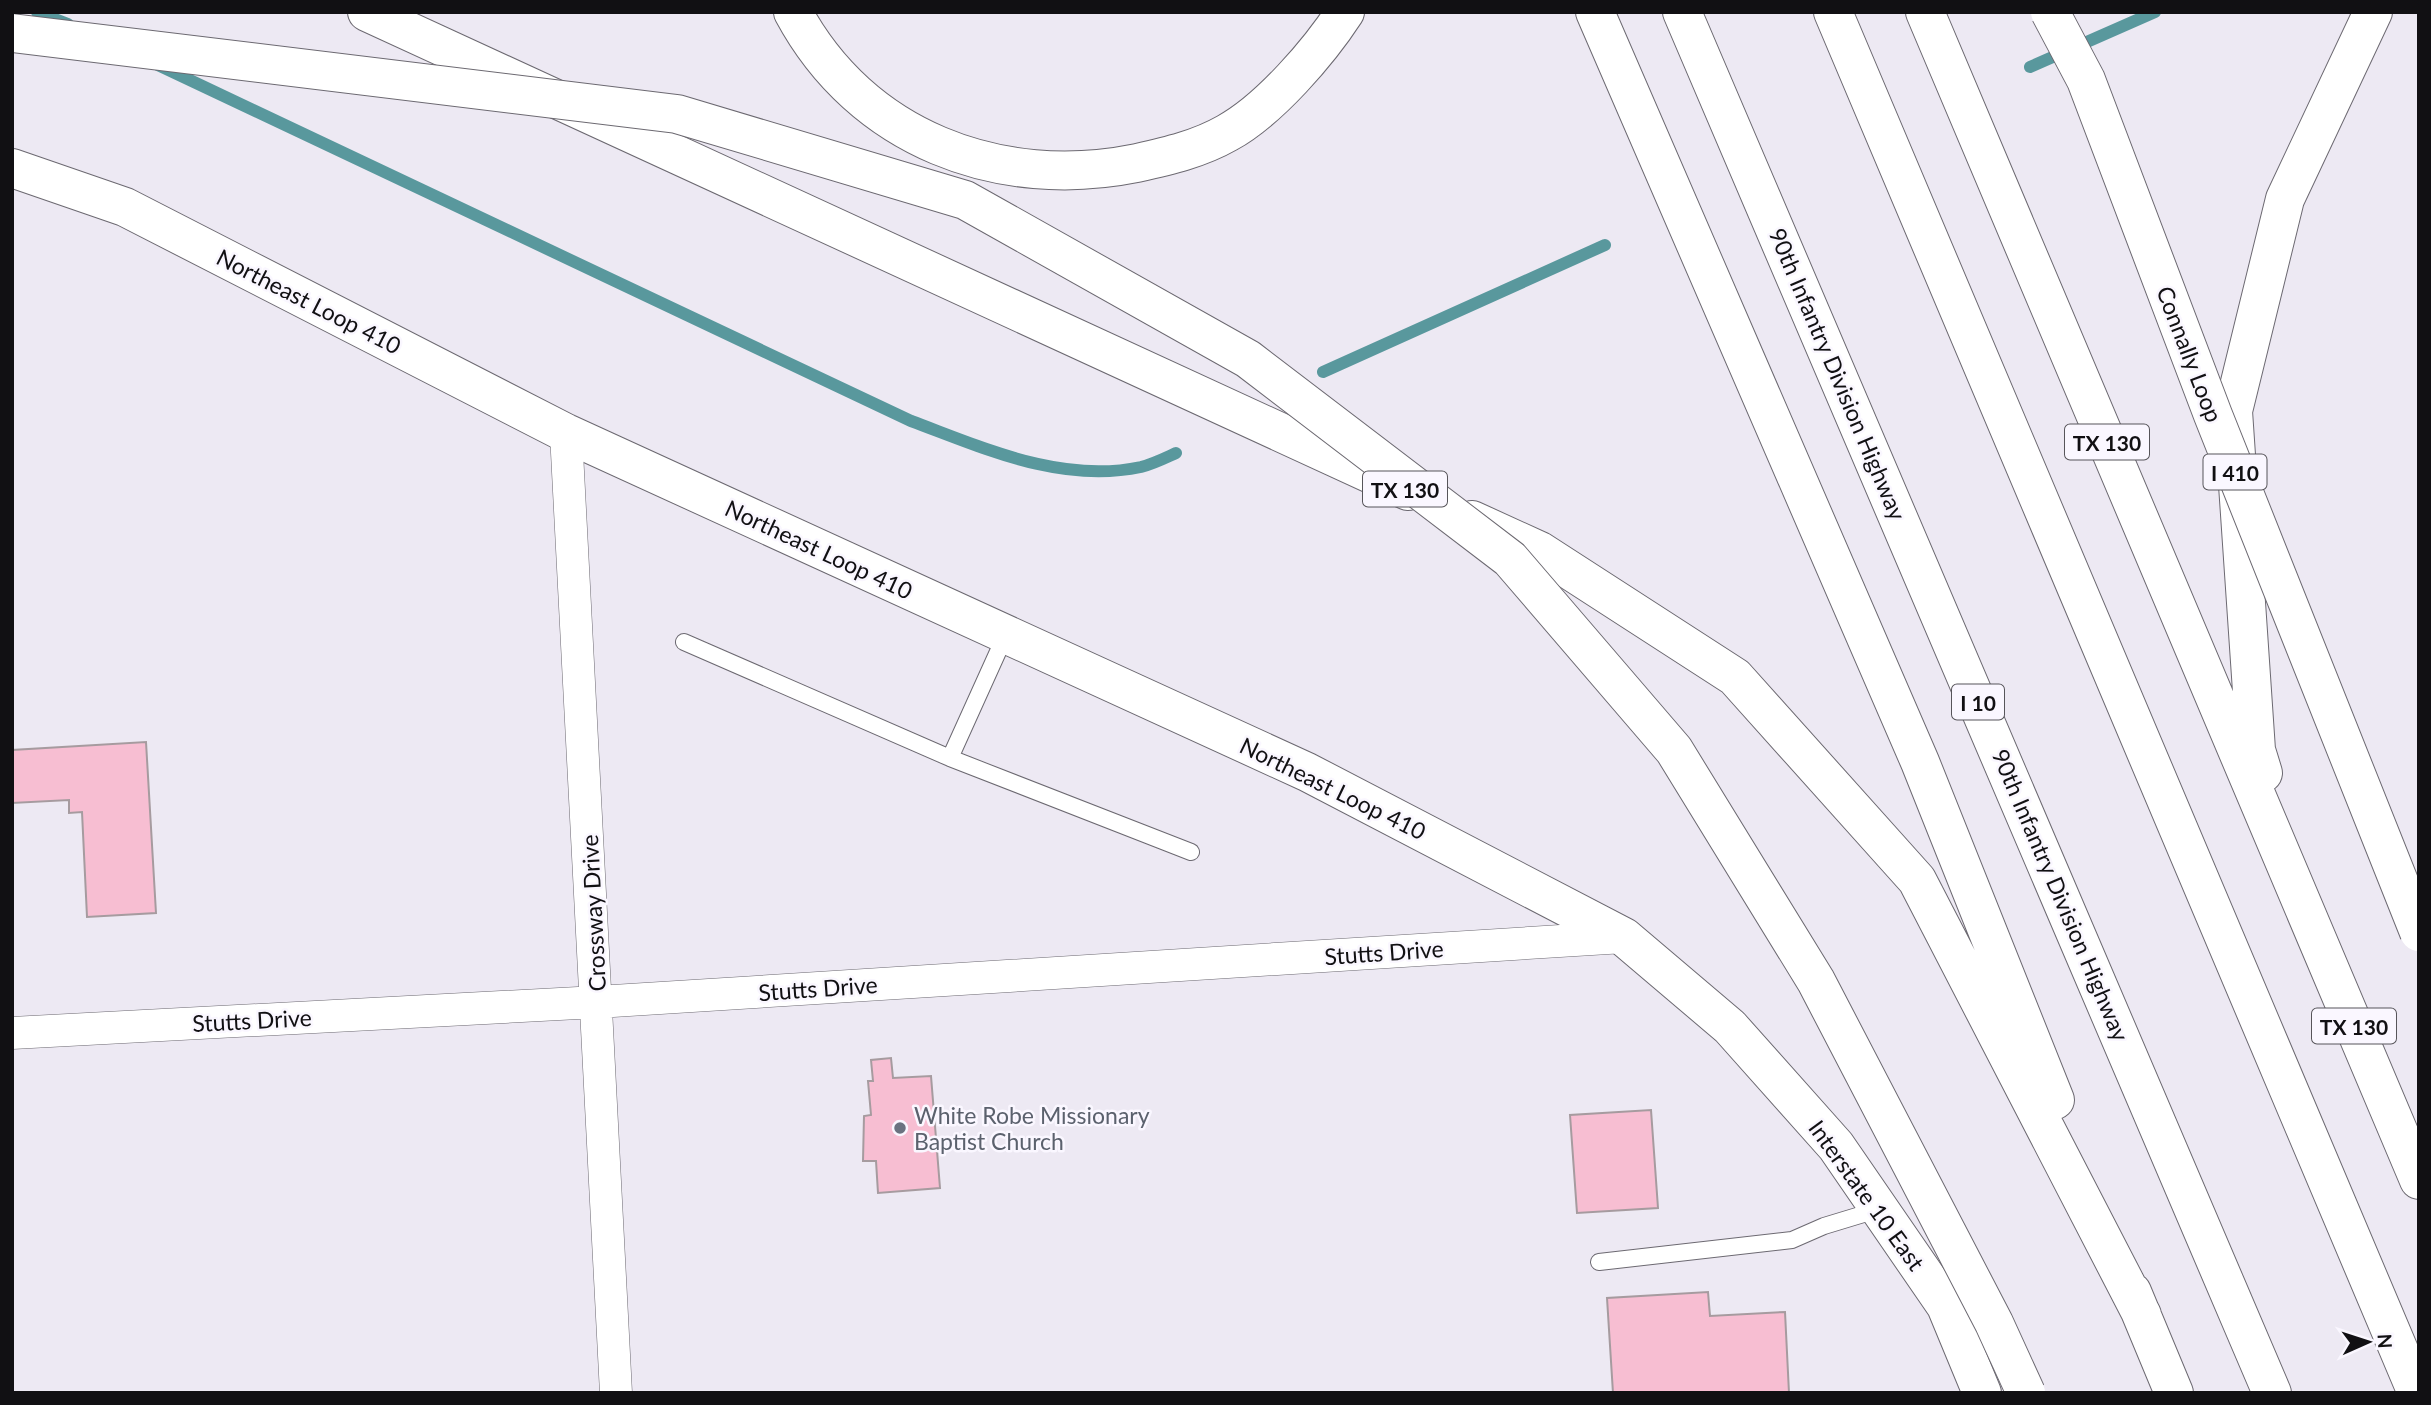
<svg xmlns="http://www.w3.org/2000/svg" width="2431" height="1405" font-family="Lato,sans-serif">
<rect width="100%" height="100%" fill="#ede9f3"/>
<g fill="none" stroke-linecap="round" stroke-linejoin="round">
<path stroke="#59989d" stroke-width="12" d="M37,12L68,24
M158,65L911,421C984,448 1061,484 1141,467C1153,464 1165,458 1176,453
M2030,67L2155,12
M1323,372L1605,245"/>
</g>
<path fill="#f7bed2" stroke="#a69b9f" stroke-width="2" d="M146,742L156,913L87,917L82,812L69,813V800L12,803V750Z
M891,1058L893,1078L931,1076L940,1188L878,1193L876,1161H863L864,1116L871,1115L868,1081H873L871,1060Z
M1651,1110L1658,1208L1577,1213L1570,1115Z
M1708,1292L1710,1316L1785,1312L1789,1393H1613L1607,1298Z"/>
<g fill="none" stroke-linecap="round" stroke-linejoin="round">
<defs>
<path id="service" d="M684,642L950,758L1006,634
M950,758L1191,852
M1599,1262L1792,1240L1824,1226L1880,1209"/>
<path id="minor" d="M566,433L616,1393
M12,1033L597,1002L1624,937"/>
<path id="secondary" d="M12,168L125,207L566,433L1307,772L1624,937L1730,1027L1836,1146L1946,1306L1982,1393"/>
<path id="motorway" d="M367,12L1408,491
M793,12C861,139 999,191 1137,163C1168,156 1199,149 1227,133C1269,110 1319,52 1345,12
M1595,12L1920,762L2055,1100
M1682,12L2272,1393
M1833,12L2417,1393
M1925,12L2419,1180
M1472,520L1540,551L1735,677L1917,880L2142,1315
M2263,773L2256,750L2233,411L2285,199L2373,12
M2132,1292L2174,1393"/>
</defs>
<use href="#service" stroke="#6c6971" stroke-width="18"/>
<use href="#minor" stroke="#6c6971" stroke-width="33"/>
<use href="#secondary" stroke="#6c6971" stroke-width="40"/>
<use href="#motorway" stroke="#6c6971" stroke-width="40"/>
<use href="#service" stroke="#fff" stroke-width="16"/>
<use href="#minor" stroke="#fff" stroke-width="32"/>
<use href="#secondary" stroke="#fff" stroke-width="38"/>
<use href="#motorway" stroke="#fff" stroke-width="38"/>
<defs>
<path id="motorway-bridge" d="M2050,12L2086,80L2213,415L2419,932
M12,33L677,114L965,200L1248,359L1510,559L1674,750L1816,981L1994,1323L2026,1393"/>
</defs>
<use href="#motorway-bridge" stroke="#6c6971" stroke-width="40" stroke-linecap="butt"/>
<use href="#motorway-bridge" stroke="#fff" stroke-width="38"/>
</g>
<circle fill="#6b7280" stroke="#faf7ff" stroke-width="2.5" cx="900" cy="1128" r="7"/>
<g text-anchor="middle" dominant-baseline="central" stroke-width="5" stroke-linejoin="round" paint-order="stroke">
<g fill="#faf7ff" stroke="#57555a" stroke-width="2">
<rect x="2065" y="424.5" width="84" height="35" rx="5"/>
<rect x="2203.5" y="454.5" width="63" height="35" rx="5"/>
<rect x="1363" y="471.5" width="84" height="35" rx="5"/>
<rect x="1952" y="684.5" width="52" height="35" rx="5"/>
<rect x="2312" y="1008.5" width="84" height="35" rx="5"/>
</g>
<g font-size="21" font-weight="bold" fill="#111013">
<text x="2107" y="442">TX 130</text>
<text x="2235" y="472">I 410</text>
<text x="1405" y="489">TX 130</text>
<text x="1978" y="702">I 10</text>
<text x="2354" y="1026">TX 130</text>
</g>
<g font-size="23" fill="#111013" stroke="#faf7ff">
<text transform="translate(309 301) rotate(27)">Northeast Loop 410</text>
<text transform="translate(2190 354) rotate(69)">Connally Loop</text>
<text transform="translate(1838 374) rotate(67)">90th Infantry Division Highway</text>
<text transform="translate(819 549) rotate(25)">Northeast Loop 410</text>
<text transform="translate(1333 788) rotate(26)">Northeast Loop 410</text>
<text transform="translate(2061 895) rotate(67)">90th Infantry Division Highway</text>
<text transform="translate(593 913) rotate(-93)">Crossway Drive</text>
<text transform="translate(1384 952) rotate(-4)">Stutts Drive</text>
<text transform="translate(818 988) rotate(-4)">Stutts Drive</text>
<text transform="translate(252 1020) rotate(-3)">Stutts Drive</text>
<text transform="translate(1867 1195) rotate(54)">Interstate 10 East</text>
</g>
<g font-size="23" fill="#5b616d" stroke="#faf7ff" text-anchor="start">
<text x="914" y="1115">White Robe Missionary<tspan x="914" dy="26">Baptist Church</tspan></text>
</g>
</g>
<rect width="2431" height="1405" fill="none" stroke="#111013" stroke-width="28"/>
<g transform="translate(2368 1342) rotate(87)" stroke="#faf7ff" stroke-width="5" paint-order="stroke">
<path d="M0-5L12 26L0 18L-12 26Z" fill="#111013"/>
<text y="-10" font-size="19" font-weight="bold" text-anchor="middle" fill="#111013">N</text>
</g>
</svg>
